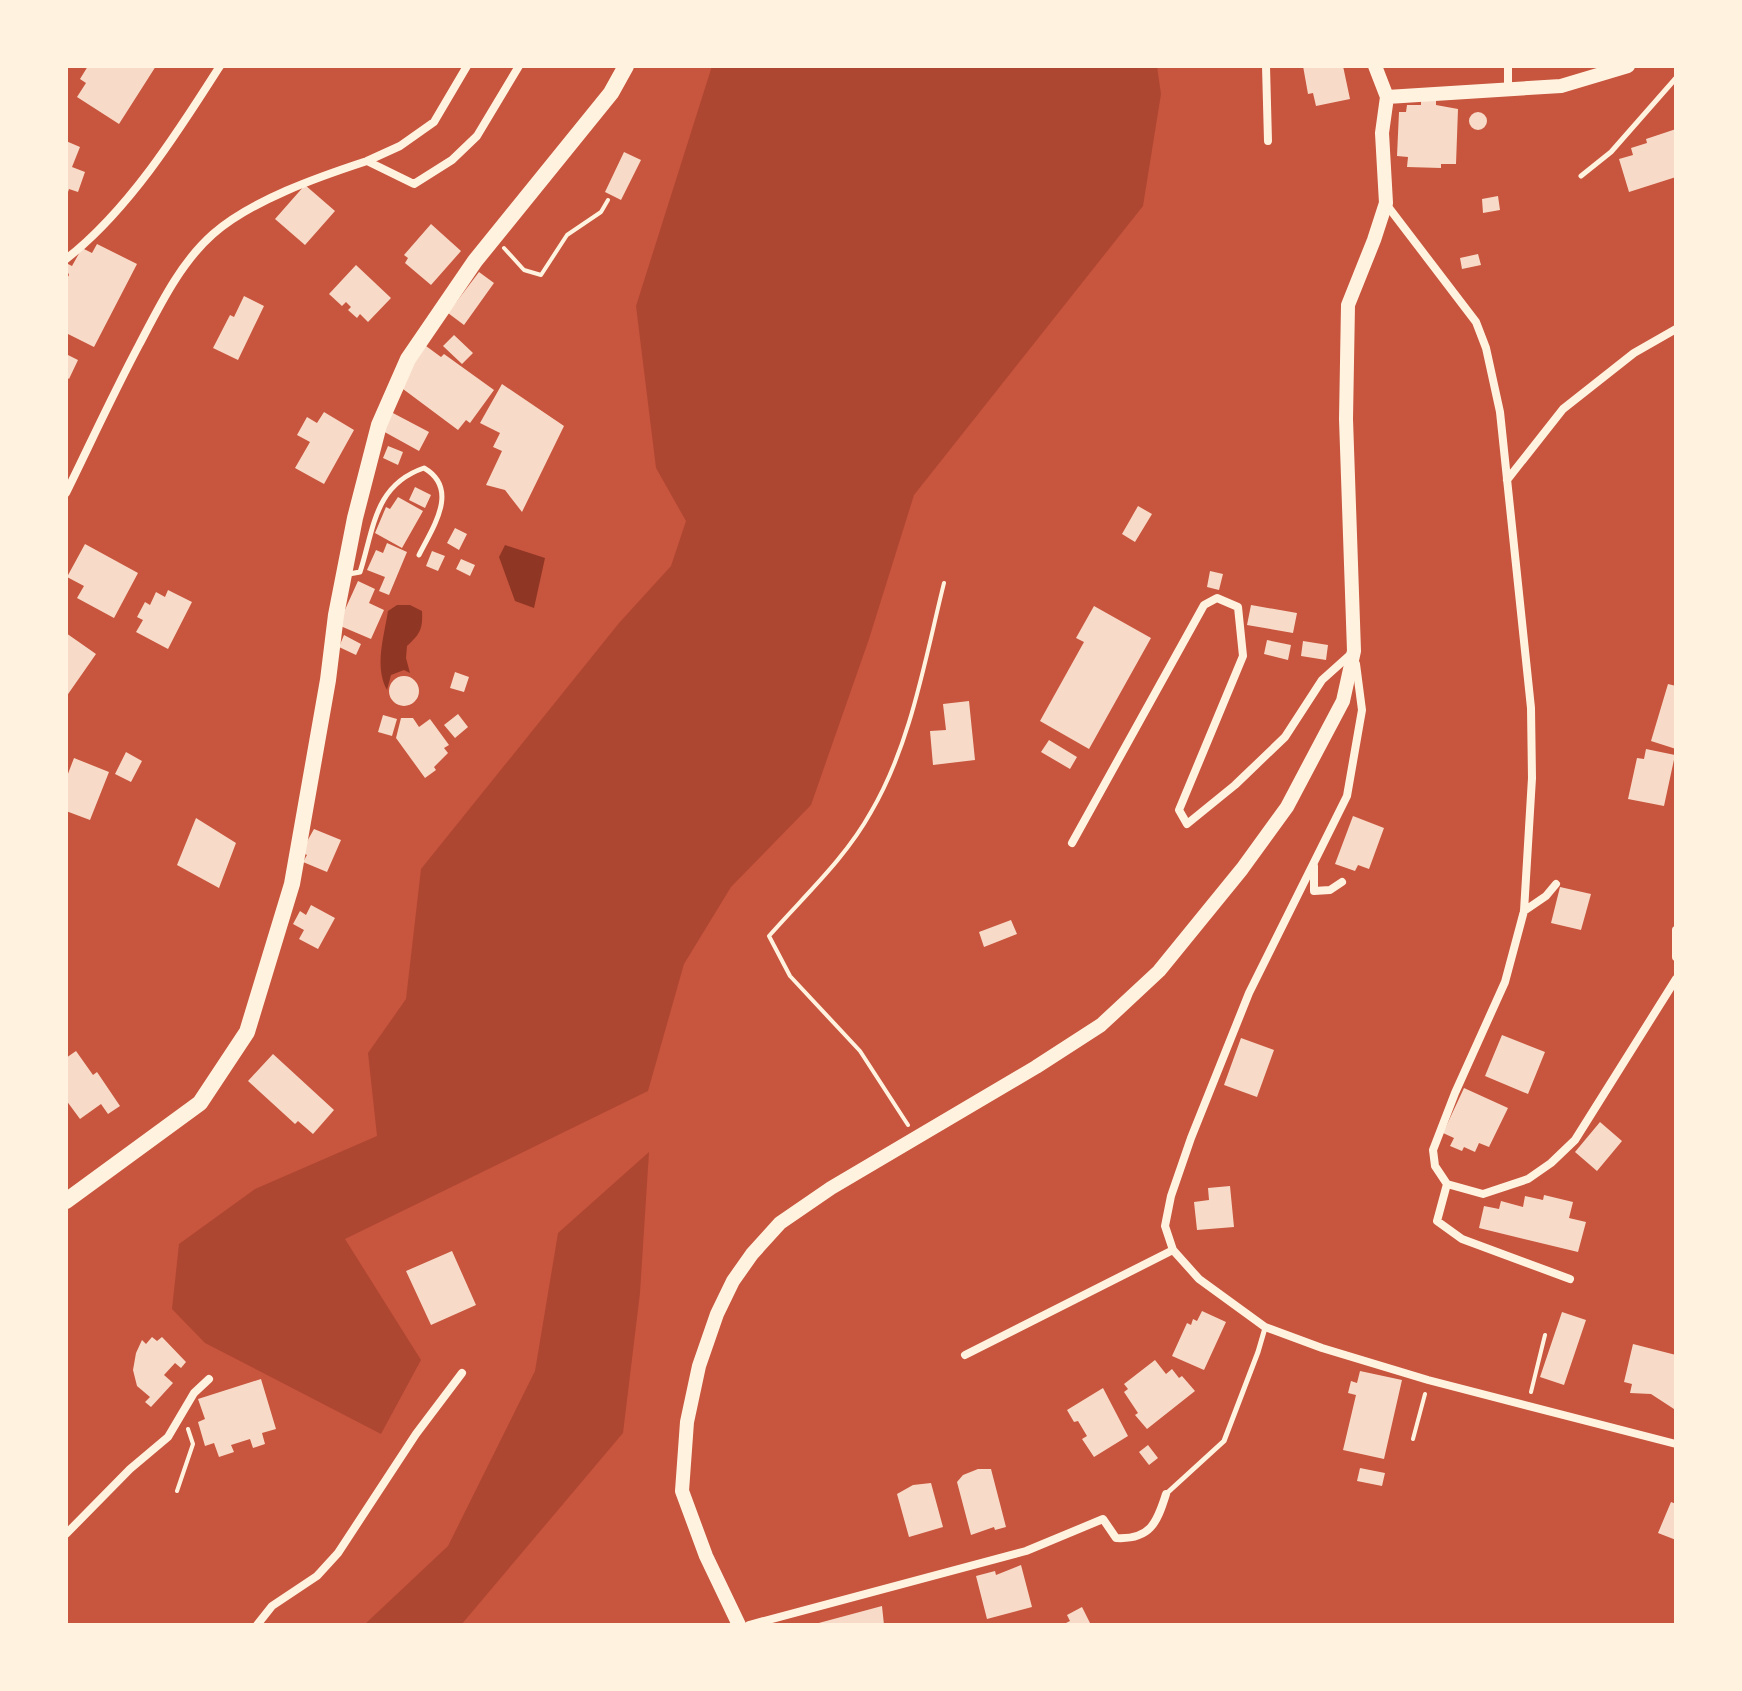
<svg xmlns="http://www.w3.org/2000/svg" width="1742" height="1691" font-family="'DM Sans',sans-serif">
<rect width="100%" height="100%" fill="#c8553d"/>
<path fill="#ae4732" d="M712,66H1157L1161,94L1143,206L914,495L869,639L811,805L731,887L684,964L648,1091L345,1239L421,1360L381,1434L205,1343L172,1309L179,1244L255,1189L377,1136L368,1053L406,999L421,869L619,623L671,566L686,521L656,468L636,306Z
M649,1152L640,1293L623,1433L461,1625H364L448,1546L535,1371L558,1233Z"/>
<path fill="#8f3625" d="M505,545L545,558L534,608L515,601L499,557Z
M397,605H410L422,611C423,629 420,634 407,646L406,658L410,673L404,670L391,675L387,690C374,667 384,637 388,611Z"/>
<path fill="#f7dbc8" d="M88,66H156L119,124L77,97L86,83L80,79Z
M1303,66H1343L1350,99L1316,106L1313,93L1308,94Z
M1421,99H1436V105L1458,109L1456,164H1441V168L1407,167L1408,157L1397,156L1399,112H1406L1407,105H1421Z
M1469 121a9 9 0 1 1 18 0a9 9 0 1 1-18 0Z
M1676,129V177L1629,192L1619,159L1633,155L1631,148L1647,143L1646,139Z
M66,141L80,147L72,167L85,172L78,192L69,189L66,198Z
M624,152L641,160L621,200L605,192Z
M305,185L335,211L305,245L275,219Z
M1498,196L1500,210L1483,213L1482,199Z
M431,224L461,251L431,285L405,263L408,258L404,255Z
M97,244L137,264L94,347L66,333V280L69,275L66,268L68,264L72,266L82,248L92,253Z
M1478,254L1481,265L1462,269L1460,258Z
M356,265L391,298L368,322L360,314L357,318L348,310L351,307L346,302L342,306L329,294Z
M479,272L494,283L464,325L448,313Z
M244,296L264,306L238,360L213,348L230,315L234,317Z
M454,335L473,353L462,364L443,346Z
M426,346L441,357L444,354L494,390L470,423L466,420L458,430L399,386L404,369Z
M66,354L78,360L69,379L66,377Z
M502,384L564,426L522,512L505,490L486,485L502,451L493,447L500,433L480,423Z
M324,412L354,430L324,484L295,468L310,442L297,435L307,417L317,423Z
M391,412L429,432L419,451L381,430Z
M388,446L403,452L398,465L383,458Z
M415,487L431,495L425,508L409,500Z
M398,497L423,511L402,548L375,533L386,507L390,509Z
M1138,506L1152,514L1135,542L1122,534Z
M455,528L467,534L459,550L447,543Z
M387,543L407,552L389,595L379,591L385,577L367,570L376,550L383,553Z
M85,544L138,573L114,618L77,598L84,586L67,577Z
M432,551L445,556L438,571L426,566Z
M461,559L475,565L470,576L456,569Z
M1210,571L1223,574L1219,590L1207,587Z
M358,581L375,589L369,603L384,610L371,639L338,625Z
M168,590L192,602L168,649L136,632L143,620L137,617L145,602L150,605L156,592L165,597Z
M1251,605L1297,613L1293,633L1247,625Z
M1094,606L1151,638L1089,749L1040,721L1084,642L1076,638Z
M66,633L96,654L66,697Z
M344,635L361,644L356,655L339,647Z
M1267,640L1291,645L1288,660L1264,654Z
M1303,641L1328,645L1326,660L1301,656Z
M455,672L469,677L464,692L450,688Z
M389 691a15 15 0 1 1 30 0a15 15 0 1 1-30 0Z
M1668,684L1676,686V749L1651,741Z
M969,701L975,760L933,765L930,731L946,730L943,704Z
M458,714L468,727L455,738L444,725Z
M383,715L397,719L392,736L378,732Z
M401,718H413L419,727L430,719L449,745L444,748L448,753L434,767L436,770L425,778L396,738Z
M1049,740L1077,757L1070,769L1041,752Z
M1646,749L1675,755L1664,806L1628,799L1637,758L1644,759Z
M126,752L142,761L131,782L115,774Z
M74,758L109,772L90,820L66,811V779Z
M1353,816L1384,828L1369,869L1358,865L1355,871L1335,864Z
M196,818L236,843L219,888L177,865Z
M314,829L341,840L327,872L303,862L307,855L301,852Z
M1560,887L1591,894L1581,930L1551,923Z
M311,905L335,918L318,949L299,939L304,930L293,924L300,911L306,915Z
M1011,920L1017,934L984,947L979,932Z
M1502,1035L1545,1052L1528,1094L1485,1076Z
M1241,1038L1274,1050L1257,1097L1224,1085Z
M76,1051L93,1075L97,1072L120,1106L108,1114L101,1104L80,1119L66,1100V1058Z
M273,1054L334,1110L313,1134L298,1121L295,1124L248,1081Z
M1464,1088L1508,1108L1489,1147L1479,1143L1475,1152L1464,1147L1462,1151L1450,1146L1454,1138L1443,1133Z
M1600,1122L1622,1141L1597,1171L1575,1152Z
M1230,1186L1234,1227L1197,1230L1194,1202L1209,1200L1208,1188Z
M1544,1195L1573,1202L1569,1218L1586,1222L1578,1252L1479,1228L1484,1206L1499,1209L1501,1201L1523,1207L1525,1196L1543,1200Z
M452,1251L476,1305L431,1325L406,1271Z
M1202,1311L1226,1322L1204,1370L1172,1356L1187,1323L1191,1325L1193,1319L1197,1321Z
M1562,1312L1586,1320L1564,1385L1540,1377Z
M152,1337L157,1341L162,1337L186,1362L181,1368L175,1363L164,1375L173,1383L151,1407L145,1402L150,1397L137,1386L133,1370L136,1353L142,1340L146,1344Z
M1633,1344L1676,1355L1674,1409L1651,1394L1630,1393L1632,1384L1624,1382Z
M1155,1360L1166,1374L1172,1369L1179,1378L1182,1376L1195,1391L1147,1429L1135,1415L1138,1413L1124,1392L1128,1389L1124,1384Z
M1360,1371L1402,1380L1384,1459L1343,1450L1356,1395L1348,1393L1351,1381L1357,1383Z
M261,1379L276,1429L262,1433L265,1444L253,1448L250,1439L231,1445L234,1452L219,1457L214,1443L205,1446L198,1422L205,1419L198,1399Z
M1103,1388L1128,1436L1094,1457L1082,1439L1087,1436L1078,1421L1074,1422L1067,1410Z
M1148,1445L1158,1458L1149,1465L1139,1452Z
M1360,1468L1385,1473L1382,1486L1357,1481Z
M978,1469H991L1006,1527L995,1530L994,1527L971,1535L957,1482L963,1475Z
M931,1483L943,1527L909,1537L897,1494L913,1485Z
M1671,1502L1676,1504V1540L1658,1533Z
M1021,1565L1032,1607L987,1619L976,1576L995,1571L996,1575Z
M882,1606L884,1625H815V1624Z
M1082,1607L1091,1625H1062L1070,1621L1067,1615Z"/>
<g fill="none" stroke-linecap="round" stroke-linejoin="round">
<path stroke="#fff3e0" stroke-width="4" d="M504,248L524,270L541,275L567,235L601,212L608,200
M908,1125L860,1051L790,976L769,936C804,896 845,859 871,812C911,744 925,659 944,583
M1531,1392L1545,1335
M1413,1439L1425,1394
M177,1491L193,1444L188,1429"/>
<path stroke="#fff3e0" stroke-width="5" d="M1581,176L1611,152L1676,78
M349,574L360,572C374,529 374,485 424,468C460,489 433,527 419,555
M1166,1494L1224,1441L1258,1352L1265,1328"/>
<path stroke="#fff3e0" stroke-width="8" d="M1266,66L1268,141
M1508,66V90
M367,161L400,146L434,122L467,66
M1386,204L1476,322L1486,348L1500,412L1531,708L1532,778L1524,911L1505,982L1455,1093L1433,1150L1435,1166L1447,1184L1483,1194L1528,1179L1551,1163L1575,1140L1676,979
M66,259C128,211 178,132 220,66
M1507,480L1563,409L1634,353L1676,329
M66,493C90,444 113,394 139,345C159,307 180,263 213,234C252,200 318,177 367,161L414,184L452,160L477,136L519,66
M1356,664L1362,710L1347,796L1249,993L1191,1138L1171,1196L1165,1226L1173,1250L1199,1279L1265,1327L1322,1348L1428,1380L1676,1444
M1072,843L1204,605L1217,598L1238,607L1243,656L1179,810L1187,824L1235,785L1285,737L1322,680L1351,654
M1314,866V891L1330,890L1342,882
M1524,911L1546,896L1556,884
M1676,930V957
M1447,1184L1437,1221L1462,1239L1570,1279
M965,1355L1173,1250
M66,1534L130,1469L168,1437L194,1393L209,1379
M257,1625L272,1606L317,1576L338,1553L416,1434L462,1373
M749,1625L1026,1551L1103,1519L1116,1538C1150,1540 1157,1523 1166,1494"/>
<path stroke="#fff3e0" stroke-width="14" d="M1387,97L1561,86L1628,66
M739,1625L706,1556L682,1491L687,1422L699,1366L717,1314L733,1281L752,1254L780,1223L831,1188L1036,1067L1101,1025L1159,971L1242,869L1287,807L1343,701L1354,651L1346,419L1348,305L1374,240L1386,203L1382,133L1387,97L1375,66"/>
<path stroke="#fff3e0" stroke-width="16" d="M66,1201L200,1103L247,1032L292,884L328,680L336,615L355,518L379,425L408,359L475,261L611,93L626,66"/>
</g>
<rect width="1742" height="1691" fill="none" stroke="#fff3e0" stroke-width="136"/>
</svg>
